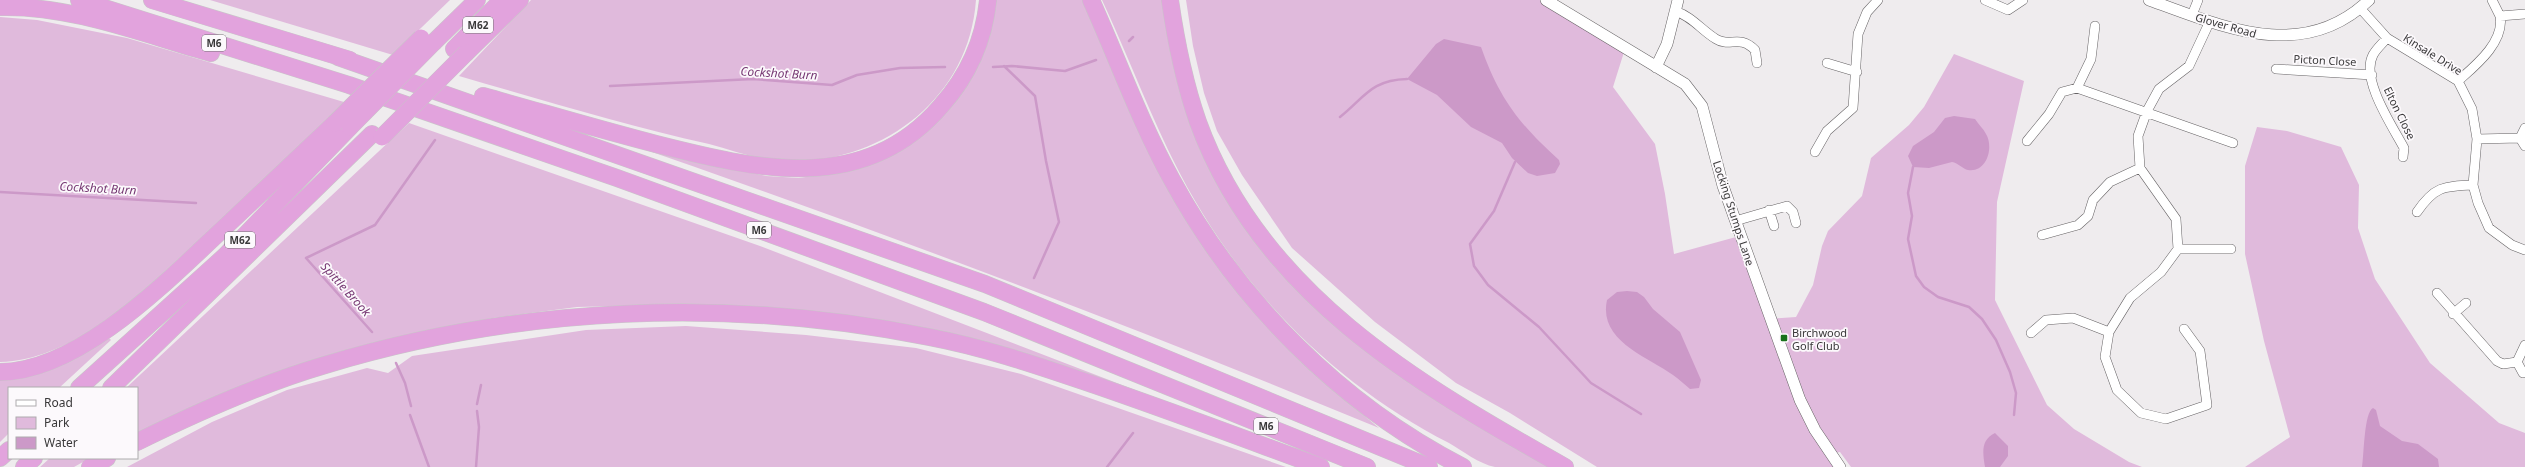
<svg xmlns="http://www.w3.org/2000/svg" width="2525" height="467" font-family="'Noto Sans',sans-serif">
<rect width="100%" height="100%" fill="#efecee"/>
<path fill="#e0badc" d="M210,0H450L393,55Z
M531,0H976C969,97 886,160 793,162C765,163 736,151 709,144C625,125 542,100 459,76Z
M992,0H1085L1153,155L1330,387L1379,428C1131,325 880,231 626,143L766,176L799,178L848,171L934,122Z
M1102,0H1163L1189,112L1303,293L1557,467C1538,467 1514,467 1495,467C1479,464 1463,451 1449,443C1343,389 1253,302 1194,199C1157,135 1133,66 1102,0Z
M1186,0H1540L1624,52L1613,87L1655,144L1665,194L1674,254L1736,237L1767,319L1796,317L1813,285L1822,246L1828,231L1862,196L1871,158L1909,125L1924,107L1954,54L2024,81L1997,202L1995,300L2047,405L2074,429L2129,462L2142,467H1851L1840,452L1826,455L1835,467H1597L1510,413L1456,383L1375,322L1292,248L1242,175L1217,131L1204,93L1193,46Z
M0,17L37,20L127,38L344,102C295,150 246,198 195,244C142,291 76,360 0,362Z
M409,123L760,246L1156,398L953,337L617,306L577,307L493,318L372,343L332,354L137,433V388H126Z
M2257,127L2287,131L2341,147L2359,185L2358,228L2375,279L2430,363L2499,423L2525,433V467H2245L2290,437L2264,341L2245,254V166Z
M686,326L806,335L916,348L1021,374L1286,467H127L212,422L287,390L367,368L388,373L412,356L586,330Z
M109,338L111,340L59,388H9V433L0,442V379Z
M50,458H90L74,467H40Z"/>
<path fill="#cc99c8" d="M1444,39L1481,47C1499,98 1519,124 1559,160L1560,164L1555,173L1537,176L1528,173L1512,158L1502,143L1471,127L1437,95L1407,79L1436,44Z
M1954,116L1975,119C1978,124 1983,128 1986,134C1994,147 1987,173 1968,170C1963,169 1958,163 1952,162L1929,168L1913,167L1908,156L1913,146L1934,132L1945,118Z
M1627,291L1637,292L1644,297L1653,309L1680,332L1701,380L1699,388L1690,389C1684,384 1679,379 1673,375C1648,357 1598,341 1607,300L1617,292Z
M2373,408L2376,410L2380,426L2402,441L2418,444L2438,459L2439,467H2362C2364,456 2364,412 2373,408Z
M1995,433L2008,446V456L2000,467H1985C1983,454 1980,440 1995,433Z"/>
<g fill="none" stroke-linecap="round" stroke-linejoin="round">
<path stroke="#cc99c8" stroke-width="2.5" d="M1129,41L1133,37
M1004,66L1035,96L1046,161L1059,222L1034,278
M993,67L1012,66L1065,71L1096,60
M610,86L753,79L832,85L857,75L900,68L945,67
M1340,117C1365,97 1371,80 1407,79
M1515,162L1494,211L1470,244L1474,266L1488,285L1539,327L1591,383L1641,414
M1913,167L1908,193L1912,216L1908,239L1916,276L1924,287L1938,297L1969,307L1982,319L1996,340L2010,372L2016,393L2014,415
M0,192L196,203
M372,332L306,258L375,225L435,140
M396,363L405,383L411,406
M477,404L481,385
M410,415L429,467
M476,467L479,427L477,411
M1107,467L1133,433"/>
<defs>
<path id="minor" d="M1985,0L2008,10L2023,0
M2492,0L2500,16L2525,14
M2360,8L2387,38L2458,81L2472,109L2477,139L2473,185L2478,203L2489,228L2512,245L2525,250
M1675,11C1693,17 1701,30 1716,39C1730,48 1739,34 1755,50L1757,63
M2192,15L2198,0
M2387,38C2383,43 2376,49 2373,55C2360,79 2393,127 2404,148L2403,157
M1827,63L1857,72
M2276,69L2372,75
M2458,81C2475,66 2505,42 2500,16
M2077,88L2091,59L2095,26
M2525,128L2520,138L2525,146
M2477,139L2520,138
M2027,141L2049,114L2062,92L2077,88L2233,143
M1815,152L1827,131L1853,108L1858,34L1867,12L1878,0
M1769,210L1774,226
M2417,212C2434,187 2443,186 2473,185
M1735,221L1787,206L1793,212L1796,223
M2042,235L2078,225L2088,216L2093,200L2110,182L2140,168
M2178,249H2231
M2437,293L2497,361L2503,364L2517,362L2525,345
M2453,314L2466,303
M2184,329L2200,351L2207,405L2166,419L2141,413L2117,390L2105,357L2109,332L2130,298L2161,272L2178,249L2176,219L2140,168L2138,136L2147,111L2159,89L2189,66L2210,21
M2031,333L2046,320L2073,318L2109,332
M2517,362L2523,373"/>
<path id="tertiary" d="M1546,0L1685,84L1702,106L1723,186L1800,400L1815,430L1840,467
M2149,0C2222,26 2302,64 2369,0
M1656,67L1667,44L1678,0"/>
<path id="motorway" d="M79,0L349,85L617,178L984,312L1367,467
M152,0L350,60
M1091,0C1118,60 1140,122 1172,180C1238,301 1340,404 1463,467
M1170,0C1176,42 1184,82 1198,122C1260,293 1416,383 1565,467
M0,7C71,5 143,34 211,53
M434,42L477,0
M454,49L502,0
M466,53L520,0
M338,57L985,284L1429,467
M483,96C541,112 598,129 656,144C755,169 864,196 941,106C968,76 984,40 988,0
M0,372C80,372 170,278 225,227C262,192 299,157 335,123
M79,388L225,256L350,127
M111,388L372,134
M137,442C198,412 260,384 325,365C520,306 729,297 929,337C982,347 1033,364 1083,381C1163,408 1242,438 1321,467
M0,458L9,450
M24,467L34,458
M90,467L107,458"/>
</defs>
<use href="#minor" stroke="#666365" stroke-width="10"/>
<use href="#tertiary" stroke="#666365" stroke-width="12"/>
<use href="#motorway" stroke="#c8c7c8" stroke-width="18"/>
<use href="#minor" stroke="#fff" stroke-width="9"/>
<use href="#tertiary" stroke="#fff" stroke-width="11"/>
<use href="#motorway" stroke="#e2a3dd" stroke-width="17"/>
<defs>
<path id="motorway-bridge" d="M335,123L421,38
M350,127L434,42
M382,137L466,53"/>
</defs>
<use href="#motorway-bridge" stroke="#c8c7c8" stroke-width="18" stroke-linecap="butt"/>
<use href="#motorway-bridge" stroke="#e2a3dd" stroke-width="17"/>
</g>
<rect fill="#19711b" stroke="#fcf9fc" stroke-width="1.5" x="1780" y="334" width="8" height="8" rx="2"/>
<g text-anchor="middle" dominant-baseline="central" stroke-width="3.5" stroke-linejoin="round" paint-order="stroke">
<g fill="#fcf9fc" stroke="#747274" stroke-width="1">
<rect x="463" y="17" width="30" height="16" rx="3"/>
<rect x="202" y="35" width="24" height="16" rx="3"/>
<rect x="747" y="222" width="24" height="16" rx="3"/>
<rect x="225" y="232" width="30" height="16" rx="3"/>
<rect x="1254" y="418" width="24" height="16" rx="3"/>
</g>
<g font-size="10" font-weight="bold" fill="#393839">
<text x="478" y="25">M62</text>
<text x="214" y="43">M6</text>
<text x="759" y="230">M6</text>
<text x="240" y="240">M62</text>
<text x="1266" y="426">M6</text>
</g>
<g font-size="11" fill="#393839" stroke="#fcf9fc">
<text transform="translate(2226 25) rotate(16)">Glover Road</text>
<text transform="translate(2433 54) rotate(32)">Kinsale Drive</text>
<text transform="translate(2325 60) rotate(3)">Picton Close</text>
<text transform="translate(2400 113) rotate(64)">Elton Close</text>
<text transform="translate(1734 213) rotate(72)">Locking Stumps Lane</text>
</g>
<g font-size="11" fill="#393839" stroke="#fcf9fc" text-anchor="start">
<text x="1792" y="332">Birchwood<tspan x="1792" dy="13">Golf Club</tspan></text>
</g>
<g font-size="12" font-style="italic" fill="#763873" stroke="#fcf9fc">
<text transform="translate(779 73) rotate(3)">Cockshot Burn</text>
<text transform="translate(98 188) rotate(3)">Cockshot Burn</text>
<text transform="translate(346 289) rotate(48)">Spittle Brook</text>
</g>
</g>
<rect x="8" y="387" width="130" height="72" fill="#fcf9fc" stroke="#aeacae"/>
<rect x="16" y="400" width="20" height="6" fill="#ffffff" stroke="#aeacae"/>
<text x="44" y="407" font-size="12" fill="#393839">Road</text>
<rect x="16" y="417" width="20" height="12" fill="#e0badc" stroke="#aeacae"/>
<text x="44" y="427" font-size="12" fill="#393839">Park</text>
<rect x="16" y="437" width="20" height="12" fill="#cc99c8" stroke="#aeacae"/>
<text x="44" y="447" font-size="12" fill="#393839">Water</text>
</svg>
